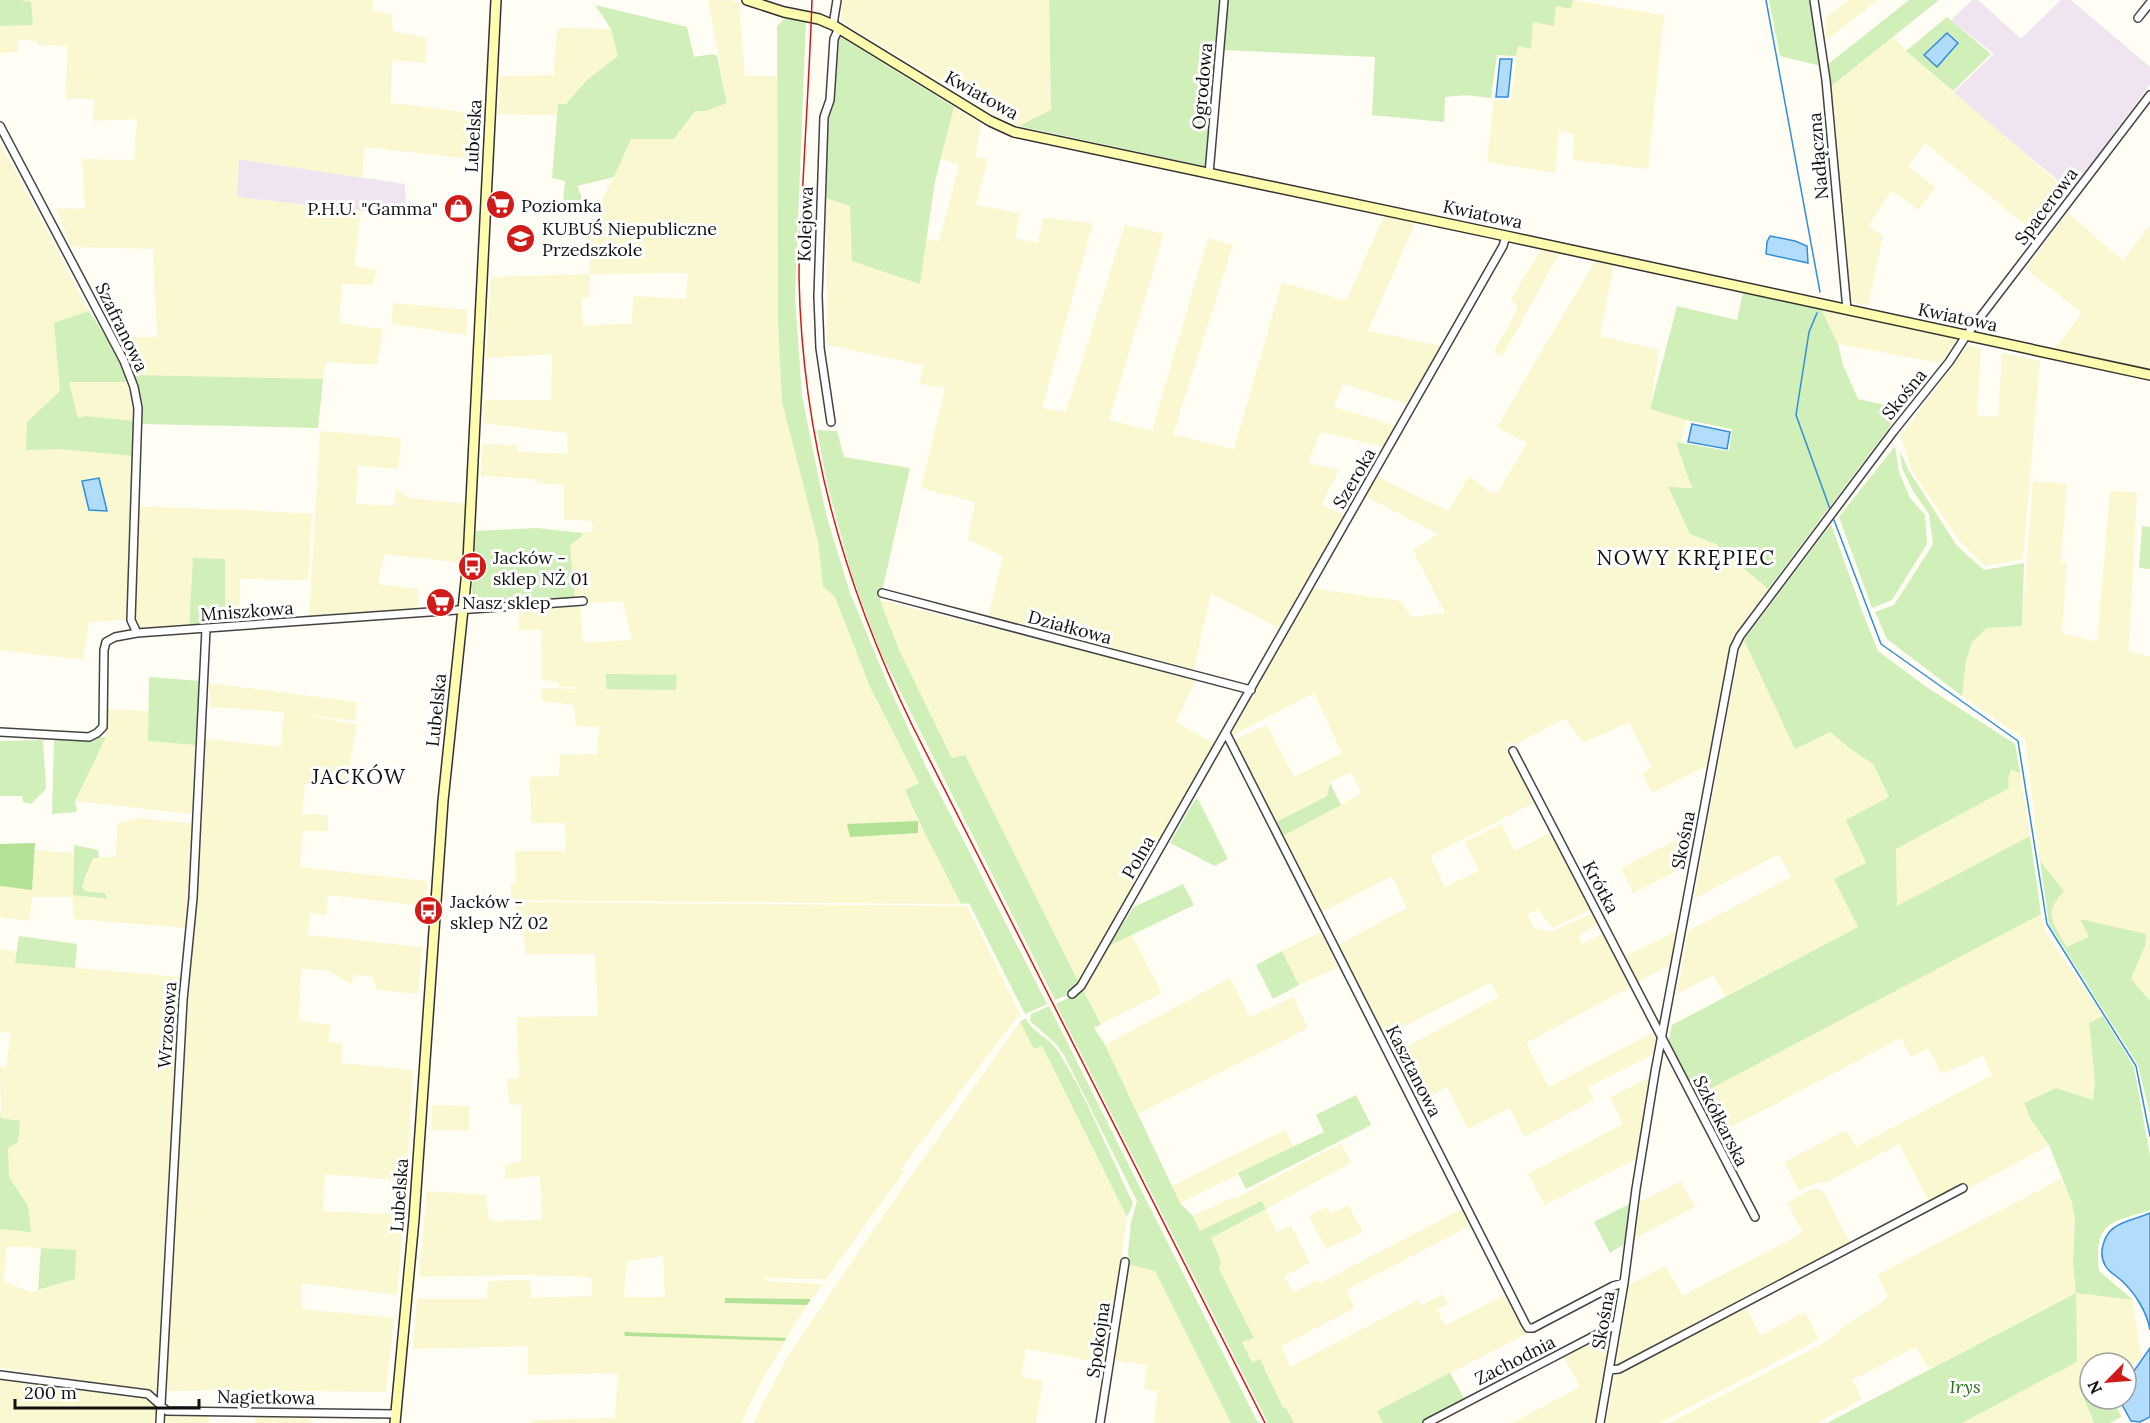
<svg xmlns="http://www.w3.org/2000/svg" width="2150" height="1423" font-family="Lora,serif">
<rect width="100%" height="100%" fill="#fffdf4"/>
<path fill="#efe4ef" d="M1972,0H1978L2021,39L2061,0H2071L2150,67V84L2072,192L1953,93L1994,54L1951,20Z
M239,159L405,184L406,216L237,197Z"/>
<path fill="#f9f8d0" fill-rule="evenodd" d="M20,0H373L372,10L392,15L393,31L426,38V63L392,60L391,103L480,114L478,160L365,147L362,178L239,159L237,197L361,212L354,265L377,271L372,285L342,284L339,323L383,329L377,365L326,362L323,379L134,375L118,337H157L153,249L71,247L56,208L85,209L82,159L134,160L137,119L93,121L94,99H66L67,46L38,45L37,41L19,40L17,52L0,53V26L33,24L31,3Z
M708,0H730L739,3L745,76H777L778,323L782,402L818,542L823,586L835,597L870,687L919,783L905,791L918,821L935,849L961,904L511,900V883H516L515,851H566L565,823H531L530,777L559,776L560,755L597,754L599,727L576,726L574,705L542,701V688L575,689V687H559L558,682L542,680L541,630H518L519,609L578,604L575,602L570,545L581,538L583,533L594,531L591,521L564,519V485L538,483L536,479L481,476L482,444L517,445L518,452L568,454L567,433L483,423L484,400H551L552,354L486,358L491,277L590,274L587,234L631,139H674L695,111H706L727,103ZM688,273L686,299L633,296L632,324L583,325L581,298H589L590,274ZM623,601L632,640L583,643L580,604ZM918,822V833L887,834L847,824Z
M842,0H1049L1051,110L1019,126L1004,120L841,21Z
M1573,0L1664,15L1648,169L1573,160L1574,134L1559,130L1555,173L1487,162L1494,100L1511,101L1518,46L1531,48L1533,22L1556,5L1570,9Z
M1848,0H1878L1825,41L1826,18Z
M557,28L611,29L619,55L587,80L566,104H558L557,115L498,114L500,76L554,75Z
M1893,37L1906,51L2067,190L2036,234L1925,143L1908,166L1935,188L1918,210L1892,190L1868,226L1883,236L1868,306L1849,301L1830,87Z
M954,107L981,124L975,157L988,159L976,205L1020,213L1015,238L1038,243L1043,218L1093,223L1042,408L1066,412L1125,225L1164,234L1109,420L1152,431L1208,238L1233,245L1173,435L1234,449L1282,282L1346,301L1385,214L1416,221L1368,331L1443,346L1410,405L1343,384L1334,407L1397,426L1386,447L1320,432L1308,463L1339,470L1321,505L1347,516L1281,629L1211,593L1194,669L988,618L1003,556L968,540L975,502L921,488L945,388L920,384L923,365L827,345L826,198L851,206L920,284L927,239L939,241L959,165L941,159Z
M0,142L89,311L54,325L60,391L27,422L58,449L133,456L126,620L89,622L83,660L0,650Z
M2068,213L2123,261L2150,225V371L2055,348L2082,313L2026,269Z
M1542,248L1560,252L1502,357L1494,352L1518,308L1511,299Z
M1596,260L1614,263L1600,336L1659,350L1650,409L1686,420L1681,443L1677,442L1692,487L1668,488L1690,534L1716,544L1768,589L1732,638L1708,765L1652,793L1642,773L1652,767L1629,722L1583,743L1565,718L1513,746L1510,742L1506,744L1535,802L1430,856L1445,887L1479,871L1465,842L1501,824L1515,851L1551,832L1592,909L1552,928L1538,909L1527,915L1534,928L1552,932L1594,912L1600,923L1579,935L1582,944L1605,932L1632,986L1526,1043L1549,1087L1654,1032L1656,1037L1654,1054L1588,1087L1594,1100L1524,1137L1510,1108L1468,1129L1447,1087L1417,1104L1392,1055L1499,997L1491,982L1383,1037L1336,946L1407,908L1392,876L1320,913L1281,837L1362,793L1351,772L1330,782L1327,795L1274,823L1232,741L1267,725L1294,777L1342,753L1314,693L1231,736L1233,728L1310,588L1401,601L1411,617L1445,613L1413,550L1439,534L1363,495L1375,476L1448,511L1469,476L1491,493L1498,492L1527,443L1497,427Z
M393,303L467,310V335L391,324Z
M1821,309L1958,339L1940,363L1838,344Z
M1968,345L1981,349L1977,415L1998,417L2002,353L2040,361L2023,559L1985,566L1958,539L1929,496L1911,469L1901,436Z
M68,382H126L136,411L134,421L86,416L78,418Z
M320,431L401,438L398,469L358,466L356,504L394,506L396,489L409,498L468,504L463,563L384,554L378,584L418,589L419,611L309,619Z
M2033,481L2067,484L2061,562L2067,563L2062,633L2097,642L2110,491L2137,492L2129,651L2150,657V1001L2131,979L2145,946L2081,919L2089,937L2067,947L2051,919L2053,904L2064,891L2040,861L2025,739L1962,696L1966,661L1972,642L1987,628L2022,626Z
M137,506L228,510L229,509L312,514L308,580L240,579V622L239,625H225V560L193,559L189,628L141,630L136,628L134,620Z
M880,600L1196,679L1176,722L1217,745L1080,985L965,756L952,758L899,650Z
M1744,640L1795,749L1830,732L1852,750L1873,764L1889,798L1867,863L1835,880L1858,927L1725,996L1714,975L1677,994L1688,931L1791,877L1779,854L1694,899L1730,699L1740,650Z
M209,683L357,702L355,721L302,714L357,725L345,788L305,784L302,814L328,815V831H303L300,867L427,881L425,906L328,895L326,915L310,913L308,935L422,947L418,994L378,990L371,976L354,975L351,984L327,970L301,969L299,1021L331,1025L328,1041L342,1044L341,1063L413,1070L407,1181L325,1174L323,1211L404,1215L397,1295L302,1283V1309L394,1318L386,1392L241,1390L165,1391L187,1013L202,819L206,739L281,747L284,712L210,707Z
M107,709L148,711V741L195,745L193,814L75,801L106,737Z
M2011,770L2020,773L2030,836L1897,906L1896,849L2009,788L2008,780Z
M138,818L194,824L186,928L74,919L72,896L71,897H32L30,921L0,917V886L32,889L35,850L73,853V895L104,893L85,891L82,887L88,872V864L93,858L116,857L117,824Z
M1696,830L1689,865L1633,893L1621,868Z
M513,902L967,906L1021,1016L1015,1020L900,1170H905L826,1279L764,1278L765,1281L823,1284L811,1299L725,1298V1303L807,1305L786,1338L624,1333L625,1336L785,1341L755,1393L742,1423H532V1420L615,1418L618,1373L528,1375V1346L413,1349L417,1299H487L488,1281L530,1280L531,1298L592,1296V1278L575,1276L516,1275L419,1277L427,1191L486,1195L489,1221L542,1220L540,1176L505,1179V1165L521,1162V1105L509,1104L507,1078L519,1079L517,1017L598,1016L595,954H526L522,921ZM663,1256L665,1297H624L627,1261Z
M2041,914L2046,933L2103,1016L2089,1024L2095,1081L2093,1100L2056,1088L2024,1103L2030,1118L2049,1145L1966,1190L1964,1186L1930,1203L1899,1144L1825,1183L1819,1182L1799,1191L1784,1162L1846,1130L1856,1147L1992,1075L1983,1056L1942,1074L1928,1048L1911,1057L1901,1038L1714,1136L1695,1097Z
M1679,930L1673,963L1638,982L1625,956Z
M1320,932L1338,967L1299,985L1282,951Z
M1132,935L1162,993L1101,1024L1082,988L1107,947Z
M0,949L17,952L16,963L182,977L164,1246L158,1392L0,1368V1229L31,1232L28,1206L9,1177L8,1147L1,1118L0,1067L6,1068L11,1033L0,1032ZM7,1246L76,1250L75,1279L31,1293L3,1281Z
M1230,978L1250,1017L1293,997L1308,1028L1138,1114L1105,1045Z
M1020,1022L1034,1049L1042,1046L1127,1217L1109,1342L1104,1363L1026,1349L1021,1377L1043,1381L1036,1423H753L787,1358L883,1216Z
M1651,1077L1636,1159L1545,1205L1528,1174L1623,1124L1610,1097Z
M432,1105L469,1106V1130H432Z
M1285,1130L1294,1147L1180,1203L1172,1186Z
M1341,1143L1351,1163L1266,1209L1277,1232L1291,1226L1310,1263L1284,1276L1293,1293L1318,1280L1320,1283L1462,1209L1470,1226L1346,1290L1355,1308L1281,1346L1290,1367L1418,1300L1421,1306L1443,1294L1448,1304L1437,1310L1445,1326L1506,1294L1526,1334L1377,1411L1383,1423H1294L1287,1407L1283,1408L1260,1359L1252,1364L1242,1342L1253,1338L1219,1269L1221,1261L1211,1238L1266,1210L1263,1202L1201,1231L1193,1216L1233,1197L1234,1199Z
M2061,1179L2072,1203L2075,1220L2073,1264L2076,1292L2133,1300L2141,1358L2138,1362L2126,1366V1363H2090V1379L2078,1384L2094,1423H1962L2077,1362L2075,1293L1929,1369L1916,1347L1852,1380L1862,1399L1817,1423H1669L1822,1344L1832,1338L1845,1325L1882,1303L1888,1296L1877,1275Z
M1681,1181L1695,1207L1635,1238L1640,1202Z
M1819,1189L1825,1194L1851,1245L1619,1365L1616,1364L1629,1285L1666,1266L1682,1296L1801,1234L1802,1230L1787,1203L1810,1190Z
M1348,1205L1363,1232L1326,1249L1309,1216L1327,1207L1331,1214Z
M1127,1264L1155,1271L1231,1423H1154L1158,1391L1144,1389L1147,1365L1115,1361Z
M1745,1306L1761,1335L1805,1312L1819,1339L1659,1423H1606L1615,1373Z
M1611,1332L1595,1423H1512L1580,1387L1563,1355Z
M0,1378L148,1396L155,1407L208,1412L209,1423H0Z
M255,1411L311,1413V1423H255Z"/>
<path fill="#d1efb8" d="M0,0H20L31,2L33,25L0,26Z
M1049,0H1220L1208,167L1019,126L1051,110Z
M1227,0H1573L1571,9L1556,6L1554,26L1533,22L1531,49L1518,46L1516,56L1497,55L1491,98L1466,95L1445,97L1444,122L1372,115L1375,57L1223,50Z
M1769,0H1809L1812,6L1821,66L1780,56Z
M1909,0H1939L1830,87L1827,65Z
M595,5L687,27L694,57L713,54L717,56L727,103L706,111H695L674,139H631L614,177L577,186L583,200L562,214L565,181L552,178L558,104H566L587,80L618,56L611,29Z
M787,17L806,21L795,297L802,396L826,514L850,593L889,687L926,767L1047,1004L1025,1014L969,903L961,904C943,866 921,829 905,790L919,783L870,687L835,597L823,586L818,542L782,402L778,323L777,26Z
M1947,17L1991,54L1953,91L1906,51Z
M831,31L954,107L935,181L920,284L852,261L850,206L826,198Z
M1743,292L1821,309L1838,344L1843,365L1858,399L1903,409L1768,589L1716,544L1690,534L1668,487L1692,488L1676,442L1729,451L1732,429L1686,420L1650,409L1677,306L1737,320Z
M89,311L122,362L126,382H69L78,418L86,416L134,421L133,456L59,449L26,450L27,422L60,391L54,323Z
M134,375L323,379L318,428L142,424L143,406Z
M817,430L837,431L844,457L910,468L880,600L899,650L952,758L965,755L1080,985L1067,995L1055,1000L880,651L852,576L827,483Z
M1895,446L1899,472L1910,498L1925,515L1927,544L1892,600L1872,608L1839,517Z
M1900,451L1909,471L1957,546L1984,570L2024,563L2022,626L1987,628L1972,642L1966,661L1962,696L1887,639L1875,612L1894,605L1933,544L1929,514L1913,491L1902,468Z
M1831,524L1862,611L1878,651L1925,686L2015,744L2020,773L2011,770L2008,780L2009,788L1896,849L1897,906L2030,836L2041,914L1695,1097L1668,1043L1672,1025L1858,927L1834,879L1866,863L1846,820L1889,797L1873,764L1852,750L1830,732L1795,749L1744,640Z
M2142,526L2150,527V569L2139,568Z
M536,528L583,533L581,537L570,545L575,602L471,605L476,531Z
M193,558L225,559V625L189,628Z
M606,674L677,675L676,690L606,689Z
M149,677L200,681L195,745L148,741Z
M106,737L75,801L77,812L52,814L54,740Z
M43,740L46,789L31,804L23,802L22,796H0V741Z
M1330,783L1341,805L1281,837L1274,823L1327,796Z
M1196,798L1199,801L1228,859L1215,866L1170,843Z
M74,845L98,850L99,858H93C89,867 85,876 82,887L85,891L104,893L108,899L73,895Z
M2040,861L2064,891C2042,915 2053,922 2067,947L2089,937L2080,919L2146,934L2145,946L2131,979L2150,1001V1115L2138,1065L2049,924Z
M1183,884L1194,905L1107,947L1134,907Z
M19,936L77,944L75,968L15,963Z
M1282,951L1299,985L1273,999L1256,965Z
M1082,988L1101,1024L1094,1028L1105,1045L1180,1203L1193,1216L1200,1231L1262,1201L1266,1209L1211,1238L1221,1261L1219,1269L1254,1338L1242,1342L1252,1363L1260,1359L1283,1408L1286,1407L1294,1423H1268L1056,1004L1074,995Z
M1049,1006L1258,1423H1231L1155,1271L1127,1264L1131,1222L1137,1201L1064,1055L1057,1045L1030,1021L1031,1014Z
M2103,1016L2134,1067L2150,1156V1210C2109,1224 2094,1221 2099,1271L2133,1300L2076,1293L2077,1362L1962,1423H1827L2076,1293L2073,1264L2075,1220L2072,1203L2049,1145L2030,1118L2024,1103L2056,1088L2093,1100L2095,1081L2089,1023Z
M1026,1018C1030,1031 1050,1038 1058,1051C1088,1099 1108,1152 1133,1203L1127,1217L1042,1046L1034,1049L1020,1022Z
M1356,1095L1371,1125L1246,1189L1238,1173L1324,1132L1316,1115Z
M0,1110L1,1118L20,1121L18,1142L8,1148L9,1177L28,1206L31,1232L0,1229Z
M1631,1203L1624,1244L1610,1253L1594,1222Z
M41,1248L76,1250L75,1279L38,1290Z
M1450,1373L1465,1400L1423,1423H1383L1377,1411Z
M2090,1379V1399H2114L2121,1417L2110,1423H2094L2078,1384Z"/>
<path fill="#b3e195" d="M918,821V833L850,837L847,824Z
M35,843L32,890L0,886V844Z
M725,1298L811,1299L807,1305L725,1303Z
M624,1332L786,1338L785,1341L625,1336Z"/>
<path fill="#b2dcfc" stroke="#328ddb" stroke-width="1.5" d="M1947,33L1958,43L1937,67L1924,55Z
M1500,59H1512L1508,97H1496Z
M1770,236L1795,241L1807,246L1808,263L1766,254L1767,242Z
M1692,424L1730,432L1727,449L1688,442Z
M99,478L107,511L89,510L82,481Z
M2150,1213V1330C2147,1312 2135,1293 2122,1281C2117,1276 2108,1272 2105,1265C2098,1253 2104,1234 2115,1227C2125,1220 2139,1218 2150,1213Z
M2150,1348V1417L2140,1422L2131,1421L2119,1399H2126V1375L2134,1371Z"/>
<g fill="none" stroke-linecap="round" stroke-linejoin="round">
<path stroke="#328ddb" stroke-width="1.5" d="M1766,0L1820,292
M1817,313L1809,332L1796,415L1830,509
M1834,520L1881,644L2018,741L2047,924L2136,1066L2150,1136"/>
<defs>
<path id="street" d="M1814,0L1826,80L1847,310
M2138,18L2150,3
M833,25L837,0
M0,126L124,361L134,387L138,408L131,620L137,633
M1209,174L1224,0
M831,422L820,348L818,296L824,117L830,100L834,39L839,28
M882,593L1251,690
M0,732L89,737L97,733L103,727L104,650L106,642L115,637L137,633L583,601
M1226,733L1525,1323L1528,1328H1533L1613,1286L1624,1283
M1513,751L1755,1217
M1072,994L1081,986C1221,739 1364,494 1503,246L1506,236
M1609,1370L1619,1369L1963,1188
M0,1375L148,1394L167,1411L396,1414
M160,1423L183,1000L193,898L206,629
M1100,1423L1125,1262
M1427,1423L1617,1324
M1600,1423L1624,1283L1636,1189L1655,1072L1734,648L1740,636L1893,432L1949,362L1966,336L2150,95"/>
<path id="secondary" d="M747,0L784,12L819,19L833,25L990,121L1014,132L1506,236L2150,375
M395,1423L414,1219L443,801L468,561L496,0"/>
</defs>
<use href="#street" stroke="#434343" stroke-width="10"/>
<use href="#secondary" stroke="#323232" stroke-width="12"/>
<use href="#street" stroke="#fff" stroke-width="7"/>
<use href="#secondary" stroke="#fffbaf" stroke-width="9"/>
<path stroke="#d01b19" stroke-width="1.5" d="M812,0C810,61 806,121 803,182C801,213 799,245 799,277C802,438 843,583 913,727L1265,1423"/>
</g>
<defs>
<symbol id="supermarket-disc" viewBox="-11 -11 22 22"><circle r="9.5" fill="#d01b19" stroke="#fff"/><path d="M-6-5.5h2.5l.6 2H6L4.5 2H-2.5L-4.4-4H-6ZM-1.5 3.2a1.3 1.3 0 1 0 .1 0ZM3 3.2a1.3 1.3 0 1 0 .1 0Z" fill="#fff"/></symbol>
<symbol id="shop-disc" viewBox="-11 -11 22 22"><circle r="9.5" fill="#d01b19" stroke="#fff"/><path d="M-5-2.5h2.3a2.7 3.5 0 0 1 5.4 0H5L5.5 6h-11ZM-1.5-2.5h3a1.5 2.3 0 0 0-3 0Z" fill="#fff"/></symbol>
<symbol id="school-disc" viewBox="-11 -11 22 22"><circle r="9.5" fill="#d01b19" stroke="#fff"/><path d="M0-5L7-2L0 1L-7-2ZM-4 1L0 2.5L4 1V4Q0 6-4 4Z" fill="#fff"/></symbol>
<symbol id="bus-disc" viewBox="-11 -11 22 22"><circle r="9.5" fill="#d01b19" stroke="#fff"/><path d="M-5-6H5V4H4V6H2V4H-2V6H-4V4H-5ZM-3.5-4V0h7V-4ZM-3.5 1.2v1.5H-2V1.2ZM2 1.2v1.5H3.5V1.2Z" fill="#fff"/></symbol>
</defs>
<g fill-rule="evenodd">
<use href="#supermarket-disc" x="484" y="188" width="33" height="33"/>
<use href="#shop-disc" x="442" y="192" width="33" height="33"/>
<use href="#school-disc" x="504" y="222" width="33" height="33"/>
<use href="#bus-disc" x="456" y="550" width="33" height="33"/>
<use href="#supermarket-disc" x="424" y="586" width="33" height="33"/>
<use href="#bus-disc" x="412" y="894" width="33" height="33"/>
</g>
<g text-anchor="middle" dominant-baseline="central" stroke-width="6" stroke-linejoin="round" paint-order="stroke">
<g font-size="18" fill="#101010" stroke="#fff">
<text transform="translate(1202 86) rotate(-85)">Ogrodowa</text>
<text transform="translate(982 95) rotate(29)">Kwiatowa</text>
<text transform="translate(473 136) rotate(-87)">Lubelska</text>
<text transform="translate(1818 156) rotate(-95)">Nadłączna</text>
<text transform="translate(2046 206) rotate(-53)">Spacerowa</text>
<text transform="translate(1483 214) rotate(12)">Kwiatowa</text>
<text transform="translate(805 224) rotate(-88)">Kolejowa</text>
<text transform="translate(1958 317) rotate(12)">Kwiatowa</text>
<text transform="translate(122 327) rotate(64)">Szafranowa</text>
<text transform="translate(1904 394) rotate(-51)">Skośna</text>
<text transform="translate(1354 478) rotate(-60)">Szeroka</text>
<text transform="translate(247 611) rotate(-4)">Mniszkowa</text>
<text transform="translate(1070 627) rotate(15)">Działkowa</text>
<text transform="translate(436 710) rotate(-84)">Lubelska</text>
<text transform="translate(1683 840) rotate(-79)">Skośna</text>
<text transform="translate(1138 857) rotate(-60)">Polna</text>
<text transform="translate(1601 887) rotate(62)">Krótka</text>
<text transform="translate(167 1025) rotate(-86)">Wrzosowa</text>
<text transform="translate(1414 1071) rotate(63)">Kasztanowa</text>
<text transform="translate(1721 1121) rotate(63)">Szkółkarska</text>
<text transform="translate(399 1195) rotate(-86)">Lubelska</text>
<text transform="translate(1603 1320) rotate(-80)">Skośna</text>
<text transform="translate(1098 1340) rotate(-82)">Spokojna</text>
<text transform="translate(1515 1360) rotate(-27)">Zachodnia</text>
<text transform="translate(266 1397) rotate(1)">Nagietkowa</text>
</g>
<g font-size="18" fill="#101010" stroke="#fff" text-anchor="start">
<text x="521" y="205">Poziomka</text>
<text x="438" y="208" text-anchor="end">P.H.U. "Gamma"</text>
<text x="542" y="228">KUBUŚ Niepubliczne<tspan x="542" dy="21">Przedszkole</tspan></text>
<text x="493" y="557">Jacków -<tspan x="493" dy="21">sklep NŻ 01</tspan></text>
<text x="462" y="602">Nasz sklep</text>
<text x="450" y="901">Jacków -<tspan x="450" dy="21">sklep NŻ 02</tspan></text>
</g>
<g font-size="18" font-style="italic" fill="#257018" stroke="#fff">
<text x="1965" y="1386">Irys</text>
</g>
<g font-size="21" letter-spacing="1.5" fill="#101010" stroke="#fff">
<text x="1686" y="557">NOWY KRĘPIEC</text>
<text x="359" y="776">JACKÓW</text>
</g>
</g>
<g transform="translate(2108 1381) rotate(245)"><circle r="28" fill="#ffffff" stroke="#9f9f9f" stroke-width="1.5"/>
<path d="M0-4.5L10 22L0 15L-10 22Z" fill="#d01b19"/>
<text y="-9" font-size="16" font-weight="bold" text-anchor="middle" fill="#101010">N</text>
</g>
<path d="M15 1399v9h184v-9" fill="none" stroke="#101010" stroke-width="3"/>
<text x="24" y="1399" font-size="18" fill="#101010" stroke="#ffffff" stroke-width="4.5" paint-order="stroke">200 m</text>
</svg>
